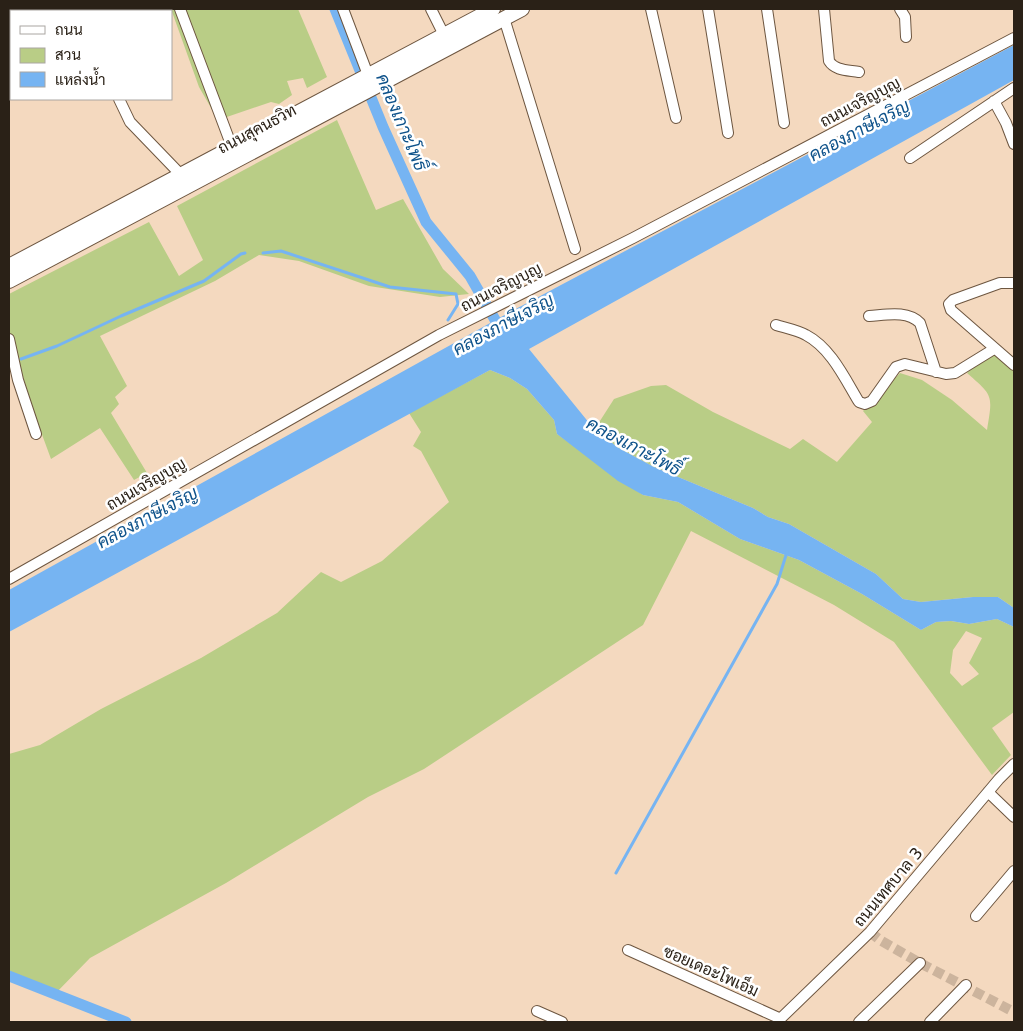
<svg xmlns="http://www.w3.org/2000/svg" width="1023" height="1031" font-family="'DejaVu Sans',Sarabun,sans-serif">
<rect width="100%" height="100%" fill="#f4d9bf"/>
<path fill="#b9cd86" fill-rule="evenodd" d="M171,9H298L327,77L307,88L303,78L287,81L292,95L279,104L271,102L218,120L199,87Z
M337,120L376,210L403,199L443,269L469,294L440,297L369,286L299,261L259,255L215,281L100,336L127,386L115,397L119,404L111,413L147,473L134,480L100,428L51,459L37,421L11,339L9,326V294L149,222L179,276L203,260L177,206Z
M996,344L1014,357V608L998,597H973L921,602L903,599L876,574L789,524L768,517L753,508L654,467L617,447L590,424H598L614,399L651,386L666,385L713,412L790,449L803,439L837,462L872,422L863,411L900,373L922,380L952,400L987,430C993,394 993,396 967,373Z
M490,370L510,378L527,389L554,420L557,434L643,495L678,502L740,539L799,560L862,594L921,630L936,622L951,621L969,624L997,619L1014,627V712L992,728L1011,755L992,775L894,642L834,605L691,531L643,625L424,769L368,797L226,883L90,958L53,996L9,979V754L40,745L101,709L201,658L277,613L321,572L341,582L382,561L449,502L421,451L413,446L421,432L409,413ZM966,631L982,638L969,663L979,674L962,686L950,673L953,650Z"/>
<path fill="#76b4f2" d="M1014,45V80L529,349L590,424L617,447L654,467L753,508L768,517L789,524L876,574L903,599L921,602L973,597H998L1014,608V627L997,619L969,624L951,621L936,622L921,630L862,594L799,560L740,539L678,502L643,495L618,481L557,434L554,420L527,389L510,378L490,370L9,632V590L510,312Z"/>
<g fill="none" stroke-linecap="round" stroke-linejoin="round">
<path stroke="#76b4f2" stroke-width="3" d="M263,253L281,251L390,287L456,294L458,304L448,320
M21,359L57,346L121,316L204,281L241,254L245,253
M616,873L777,584L787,552"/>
<path stroke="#76b4f2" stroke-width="11" d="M335,9L383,127L426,222L470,276L502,332
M9,976L126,1022"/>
<path stroke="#ccb49d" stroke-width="10" stroke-dasharray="10 5" stroke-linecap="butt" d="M870,932L880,940L920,963L1014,1012"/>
<defs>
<path id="minor" d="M85,9L86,11
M180,9L232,147
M343,9L368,75
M431,9L444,35
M651,9L676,118
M708,9L728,133
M767,9L784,123
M824,9L829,61C835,71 849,70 859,72
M900,9L905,17L906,37
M504,18L575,249
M119,99L130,122L184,178
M994,101L1006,123L1014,144
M910,158L1014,88
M1014,283H1000L953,300L949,304L951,310L1014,365
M869,316C886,315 907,310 920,323L936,372
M776,325C786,328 797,330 806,335C831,348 845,379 859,402L865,404L872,401L896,367L905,364L946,374L955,373L994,349
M9,339L18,380L36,434
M9,579L439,335L633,238L1014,38
M988,792L1014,817
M976,916L1014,871
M628,950L781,1019
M537,1011L562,1022
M777,1022L870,932L999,779L1014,764
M859,1022L920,963
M930,1022L966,985"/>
<path id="secondary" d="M9,266L493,9
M9,281L522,9"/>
</defs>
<use href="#minor" stroke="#6d5640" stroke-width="12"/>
<use href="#secondary" stroke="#6d5640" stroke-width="16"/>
<use href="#minor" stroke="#fff" stroke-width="10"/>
<use href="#secondary" stroke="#fff" stroke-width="14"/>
</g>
<g text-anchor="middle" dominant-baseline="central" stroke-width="5" stroke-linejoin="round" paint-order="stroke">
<g font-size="16" fill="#2a2117" stroke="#fff">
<text transform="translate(860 102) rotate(-28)">ถนนเจริญบุญ</text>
<text transform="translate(257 129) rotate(-28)">ถนนสุคนธวิท</text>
<text transform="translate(501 287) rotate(-27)">ถนนเจริญบุญ</text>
<text transform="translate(146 484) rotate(-30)">ถนนเจริญบุญ</text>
<text transform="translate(888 887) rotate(-50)">ถนนเทศบาล 3</text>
<text transform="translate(711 971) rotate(24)">ซอยเดอะโพเอ็ม</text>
</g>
<g font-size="18" font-style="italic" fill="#0e528a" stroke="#fff">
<text transform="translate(402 122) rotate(67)">คลองเกาะโพธิ์</text>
<text transform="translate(859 130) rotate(-28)">คลองภาษีเจริญ</text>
<text transform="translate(503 324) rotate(-28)">คลองภาษีเจริญ</text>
<text transform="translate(634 446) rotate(28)">คลองเกาะโพธิ์</text>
<text transform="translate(147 517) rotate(-28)">คลองภาษีเจริญ</text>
</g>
</g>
<rect width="1023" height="1031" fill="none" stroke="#2a2117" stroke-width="20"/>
<rect x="10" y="10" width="162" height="90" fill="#ffffff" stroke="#aaa6a2"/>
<rect x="20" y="26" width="25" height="8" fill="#ffffff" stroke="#aaa6a2"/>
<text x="55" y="35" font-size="15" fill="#2a2117">ถนน</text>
<rect x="20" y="48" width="25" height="15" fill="#b9cd86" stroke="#aaa6a2"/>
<text x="55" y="60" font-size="15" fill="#2a2117">สวน</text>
<rect x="20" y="72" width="25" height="15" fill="#76b4f2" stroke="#aaa6a2"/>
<text x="55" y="85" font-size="15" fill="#2a2117">แหล่งน้ำ</text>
</svg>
